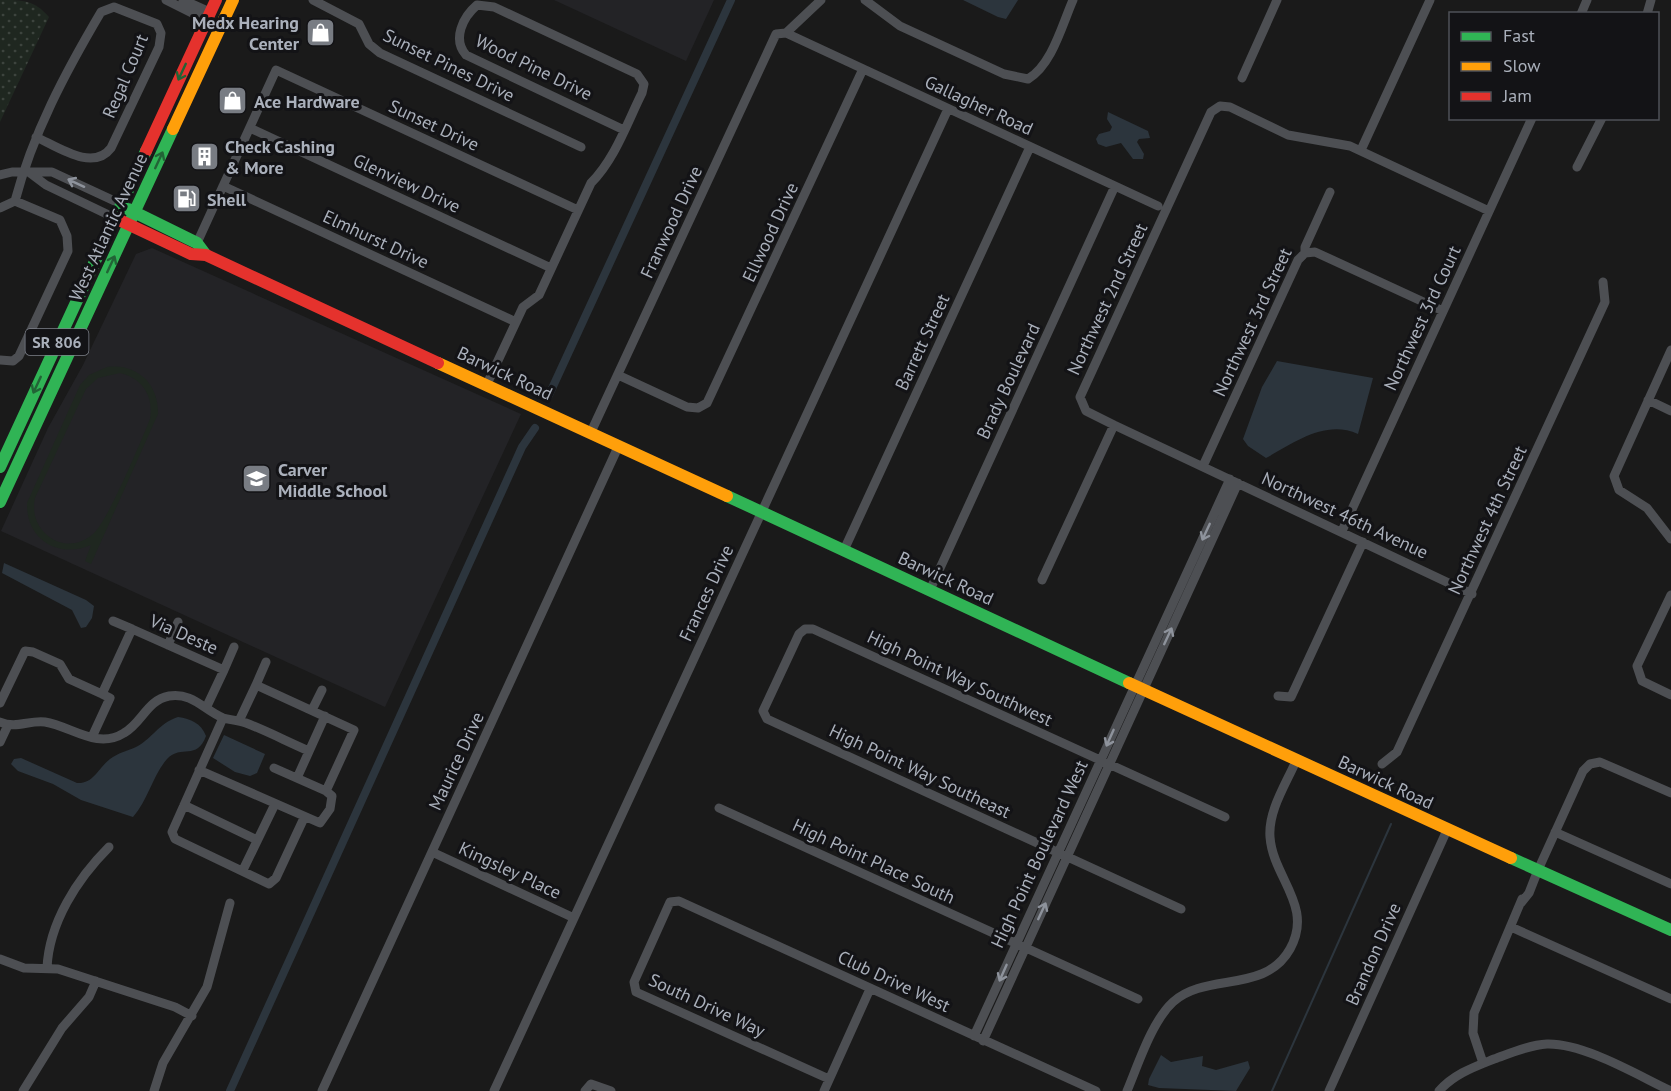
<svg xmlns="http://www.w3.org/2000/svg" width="1671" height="1091" font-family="'PT Sans',sans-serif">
<defs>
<pattern id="grass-dots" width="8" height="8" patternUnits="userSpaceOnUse" patternTransform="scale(1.5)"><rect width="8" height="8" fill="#1f2720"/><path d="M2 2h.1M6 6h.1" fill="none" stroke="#3d443e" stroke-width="1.8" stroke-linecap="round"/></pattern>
</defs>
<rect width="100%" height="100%" fill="#1a1a1a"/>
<path fill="#232326" d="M554,0H714L686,61Z
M152,248L521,414L385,707L1,531L48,428L83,365L136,254Z"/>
<path fill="url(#grass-dots)" d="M0,0C24,0 34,0 49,17L0,122Z"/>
<path fill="#1f2720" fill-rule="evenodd" d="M107,367C137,363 159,384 158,414L91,564L85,561L91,545C59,559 26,540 27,503L80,385L89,375ZM120,373C142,378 154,396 150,419C142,439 107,523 93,534C80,546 60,547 47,535C36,526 32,512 35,498L86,389L98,378Z"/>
<path fill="#2c353d" d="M963,0H1018L1006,19L998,17Z
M1108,112L1148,131L1150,138L1139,139L1137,142L1144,154L1143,159H1133L1121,143L1106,147L1098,144L1096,139L1099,134L1110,131L1112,127L1107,119Z
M1277,361L1373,378L1358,434C1325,419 1294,443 1266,458L1248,446L1243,439L1262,387Z
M4,563L86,600L94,606L92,618L86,627L81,628L72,610L2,573Z
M178,717C191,719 201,723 206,736C197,761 181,744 167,759C153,775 148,800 133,817L81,800L53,784L18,771L11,764L14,759L21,758L77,783C94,784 98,768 110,759C118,753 127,751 136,747C152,739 159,723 178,717Z
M224,735L265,754L257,773L250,776L235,772L213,758Z
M1161,1055L1171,1062L1203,1056L1202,1066L1216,1070L1248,1061L1250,1068L1236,1091L1159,1088L1148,1085L1149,1079Z"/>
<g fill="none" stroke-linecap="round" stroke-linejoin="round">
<path stroke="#2c353d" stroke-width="2" d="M1272,1091L1391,824"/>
<path stroke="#2c353d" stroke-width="8" d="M549,395L731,0
M230,1091L522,447L535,428"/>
<path stroke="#4d4f53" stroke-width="9" d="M166,0L206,20
M183,0L210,12
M313,0L359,24L369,44L380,53L581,147
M865,0L900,26L1004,74L1028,79C1052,65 1062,25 1073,0
M1581,14L1587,0
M1647,14L1651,0
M786,33L1158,206
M786,33L821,0
M1242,78L1277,0
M250,128L551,268
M1361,150L1430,0
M1577,167L1602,118
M30,173L46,185L115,218
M0,175L12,172H52L121,204
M223,186L516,322
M15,201C33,133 65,73 101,12L114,7L157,24L161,33L159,47L111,148C93,172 58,147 36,137
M0,208L15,201L60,220L67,236L68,251L19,356L13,361L0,360
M197,243L276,70L578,210
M1305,253L1315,252L1443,311
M1671,350L1614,476L1619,490L1647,508L1671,539
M618,375L687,407L698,408L707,403L863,69
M487,384L523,307L539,295L591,183C615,159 627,123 642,93L644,84L637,74L494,7L477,5C463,17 452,39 466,55L624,130
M1648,400L1671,411
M591,432L776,34L786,33
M1203,466L1298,260L1305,253V247L1330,192
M1342,531L1532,118
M844,550L1030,147
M1042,580L1114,425
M930,590L1115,186
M1472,594L1114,425L1086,411L1080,397L1211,112L1220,106L1230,107L1288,135L1350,146L1489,211
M1671,595L1637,666L1642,681L1671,695
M113,621L132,629
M168,645L178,622
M224,670L234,647
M256,685L266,662
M1278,696L1291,697L1363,542
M0,703L25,651L33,652L60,664L69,679L102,694L132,629L224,670L207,706
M312,710L322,690
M223,718L172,832L175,839L269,884L276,878L304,818
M0,722C16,729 29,720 45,722C71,726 97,750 124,733C142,723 147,700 169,696C192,692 204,710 223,718C230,720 238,720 246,723C267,731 288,742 309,751
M92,737L110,698L102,694
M0,742L8,725
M1382,764L1397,752L1605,302L1603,282
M274,768L326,791
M199,770L320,823L330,809L332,796L326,791L354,730L256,685L239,721
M297,778L325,716
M184,805L257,840
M719,808L1138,999
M1555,832L1671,884
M432,852L574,918
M243,870L275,804
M1521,903L1529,893L1538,870L1583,771L1590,764L1600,762L1671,793
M1181,909L767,719L763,711L799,634L805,629H813L1225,817
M1511,927L1671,999
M0,959L24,968L58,969L175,1007L192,1016
M47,968C49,923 77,879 109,847
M974,1036L1230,479
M983,1041L1238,483
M1483,1063L1473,1033L1474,1013L1522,899
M829,1079L636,992L634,982L670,902L679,901L1096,1091
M23,1091L62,1028L89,997L96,981
M154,1091L163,1063L207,987L230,903
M322,1091L619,445
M494,1091L948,109
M585,1091L591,1084L611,1091
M824,1091L870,989
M1127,1091C1138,1065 1152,1021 1173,1002C1206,972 1265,994 1290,949C1314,906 1273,878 1270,837C1268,811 1286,784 1296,761
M1329,1091L1447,830
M1439,1091C1454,1074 1474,1067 1494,1059C1511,1053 1529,1045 1547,1044C1584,1043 1637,1075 1671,1091"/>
<path stroke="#30b455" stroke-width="12" d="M128,209L197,243L206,255
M0,467L146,151
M727,496L1129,683
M0,502L173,129
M1511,858L1671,930"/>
<path stroke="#ff9f0a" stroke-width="12" d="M173,129L233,0
M438,363L727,496
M1129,683L1511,858"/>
<path stroke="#e5322d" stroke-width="12" d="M146,151L216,0
M115,218L191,254L206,255L438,363"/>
</g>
<defs><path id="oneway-shaft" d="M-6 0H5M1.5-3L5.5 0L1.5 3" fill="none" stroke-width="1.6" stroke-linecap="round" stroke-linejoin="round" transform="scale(1.5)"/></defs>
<g stroke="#226436">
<use href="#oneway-shaft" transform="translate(182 72) rotate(115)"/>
<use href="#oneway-shaft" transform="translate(159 160) rotate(-65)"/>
<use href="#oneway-shaft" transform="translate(111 264) rotate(-65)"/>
<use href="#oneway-shaft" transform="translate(37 385) rotate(115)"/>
</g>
<g stroke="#8e939c">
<use href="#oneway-shaft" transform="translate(76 183) rotate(-155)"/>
<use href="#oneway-shaft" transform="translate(1206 532) rotate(115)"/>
<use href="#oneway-shaft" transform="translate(1168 636) rotate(-65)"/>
<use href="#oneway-shaft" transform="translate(1110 738) rotate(114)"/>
<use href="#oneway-shaft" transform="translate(1042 911) rotate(-65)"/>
<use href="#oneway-shaft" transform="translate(1003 973) rotate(114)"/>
</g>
<defs>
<symbol id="shop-square" viewBox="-11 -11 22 22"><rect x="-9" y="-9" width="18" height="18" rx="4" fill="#787c83" stroke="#131316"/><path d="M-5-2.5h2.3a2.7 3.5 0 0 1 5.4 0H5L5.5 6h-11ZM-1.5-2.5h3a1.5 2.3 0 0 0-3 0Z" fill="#fff"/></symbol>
<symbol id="building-square" viewBox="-11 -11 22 22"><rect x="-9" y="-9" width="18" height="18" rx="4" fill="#787c83" stroke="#131316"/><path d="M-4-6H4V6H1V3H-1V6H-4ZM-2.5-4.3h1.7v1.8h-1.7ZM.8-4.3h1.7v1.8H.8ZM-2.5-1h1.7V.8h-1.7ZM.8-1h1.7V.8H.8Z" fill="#fff"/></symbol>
<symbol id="fuel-square" viewBox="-11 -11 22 22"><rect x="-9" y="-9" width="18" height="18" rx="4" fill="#787c83" stroke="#131316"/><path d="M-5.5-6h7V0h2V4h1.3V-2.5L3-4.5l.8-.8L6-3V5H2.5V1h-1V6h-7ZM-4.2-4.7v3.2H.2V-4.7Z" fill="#fff"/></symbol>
<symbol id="school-square" viewBox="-11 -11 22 22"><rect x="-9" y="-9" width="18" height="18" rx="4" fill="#787c83" stroke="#131316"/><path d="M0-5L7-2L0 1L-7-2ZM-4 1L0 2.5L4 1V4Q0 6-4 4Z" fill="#fff"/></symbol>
</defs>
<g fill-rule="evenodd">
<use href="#shop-square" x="304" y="16" width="33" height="33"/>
<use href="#shop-square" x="216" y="84" width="33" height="33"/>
<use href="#building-square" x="188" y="140" width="33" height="33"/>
<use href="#fuel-square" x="170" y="182" width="33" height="33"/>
<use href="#school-square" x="240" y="462" width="33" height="33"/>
</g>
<g text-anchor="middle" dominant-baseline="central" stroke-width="6" stroke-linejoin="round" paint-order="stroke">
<rect fill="#131316" stroke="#7d818a" stroke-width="1.5" x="25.5" y="329" width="63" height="26" rx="4.5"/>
<g font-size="16" font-weight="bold" fill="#aab0bb">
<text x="57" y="342">SR 806</text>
</g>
<g font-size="18" font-weight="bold" fill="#aab0bb" stroke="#131316" text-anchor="start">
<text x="299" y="22" text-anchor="end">Medx Hearing<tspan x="299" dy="21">Center</tspan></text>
<text x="254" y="101">Ace Hardware</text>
<text x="225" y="146">Check Cashing<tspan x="225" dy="21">&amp; More</tspan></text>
<text x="207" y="199">Shell</text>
<text x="278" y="469">Carver<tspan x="278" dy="21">Middle School</tspan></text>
</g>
<g font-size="18" fill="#aab0bb" stroke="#131316">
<text transform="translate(449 65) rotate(26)">Sunset Pines Drive</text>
<text transform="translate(534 67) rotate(26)">Wood Pine Drive</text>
<text transform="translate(125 76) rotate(-67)">Regal Court</text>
<text transform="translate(979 105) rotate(25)">Gallagher Road</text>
<text transform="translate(434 125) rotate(25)">Sunset Drive</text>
<text transform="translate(407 183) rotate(25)">Glenview Drive</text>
<text transform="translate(671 222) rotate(-65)">Franwood Drive</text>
<text transform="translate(108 227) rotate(-65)">West Atlantic Avenue</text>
<text transform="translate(770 232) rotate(-65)">Ellwood Drive</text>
<text transform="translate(376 239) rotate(25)">Elmhurst Drive</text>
<text transform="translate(1107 299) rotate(-65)">Northwest 2nd Street</text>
<text transform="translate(1422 318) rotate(-65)">Northwest 3rd Court</text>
<text transform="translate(1252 322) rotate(-65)">Northwest 3rd Street</text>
<text transform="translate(922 342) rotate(-65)">Barrett Street</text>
<text transform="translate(505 373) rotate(25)">Barwick Road</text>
<text transform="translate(1008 381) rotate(-65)">Brady Boulevard</text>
<text transform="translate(1345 515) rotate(25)">Northwest 46th Avenue</text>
<text transform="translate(1487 520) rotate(-65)">Northwest 4th Street</text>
<text transform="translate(946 578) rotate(25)">Barwick Road</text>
<text transform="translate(706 593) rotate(-65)">Frances Drive</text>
<text transform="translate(184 634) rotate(24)">Via Deste</text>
<text transform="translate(960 678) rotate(25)">High Point Way Southwest</text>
<text transform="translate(456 761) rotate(-65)">Maurice Drive</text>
<text transform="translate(920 771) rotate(25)">High Point Way Southeast</text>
<text transform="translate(1386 782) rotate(25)">Barwick Road</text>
<text transform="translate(1039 854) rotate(-65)">High Point Boulevard West</text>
<text transform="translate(874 861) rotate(25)">High Point Place South</text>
<text transform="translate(510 870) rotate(25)">Kingsley Place</text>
<text transform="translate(1373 954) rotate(-66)">Brandon Drive</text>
<text transform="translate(894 981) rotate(25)">Club Drive West</text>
<text transform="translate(707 1005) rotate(25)">South Drive Way</text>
</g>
</g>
<rect x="1449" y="12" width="210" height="108" fill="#131316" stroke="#4f5258" stroke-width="1.5"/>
<rect x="1461" y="32" width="30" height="9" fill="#30b455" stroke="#4f5258" stroke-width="1.5"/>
<text x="1503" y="42" font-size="18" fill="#aab0bb">Fast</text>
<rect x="1461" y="62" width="30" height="9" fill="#ff9f0a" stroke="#4f5258" stroke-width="1.5"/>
<text x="1503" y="72" font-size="18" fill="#aab0bb">Slow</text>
<rect x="1461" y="92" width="30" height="9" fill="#e5322d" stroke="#4f5258" stroke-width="1.5"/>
<text x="1503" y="102" font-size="18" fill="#aab0bb">Jam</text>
</svg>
